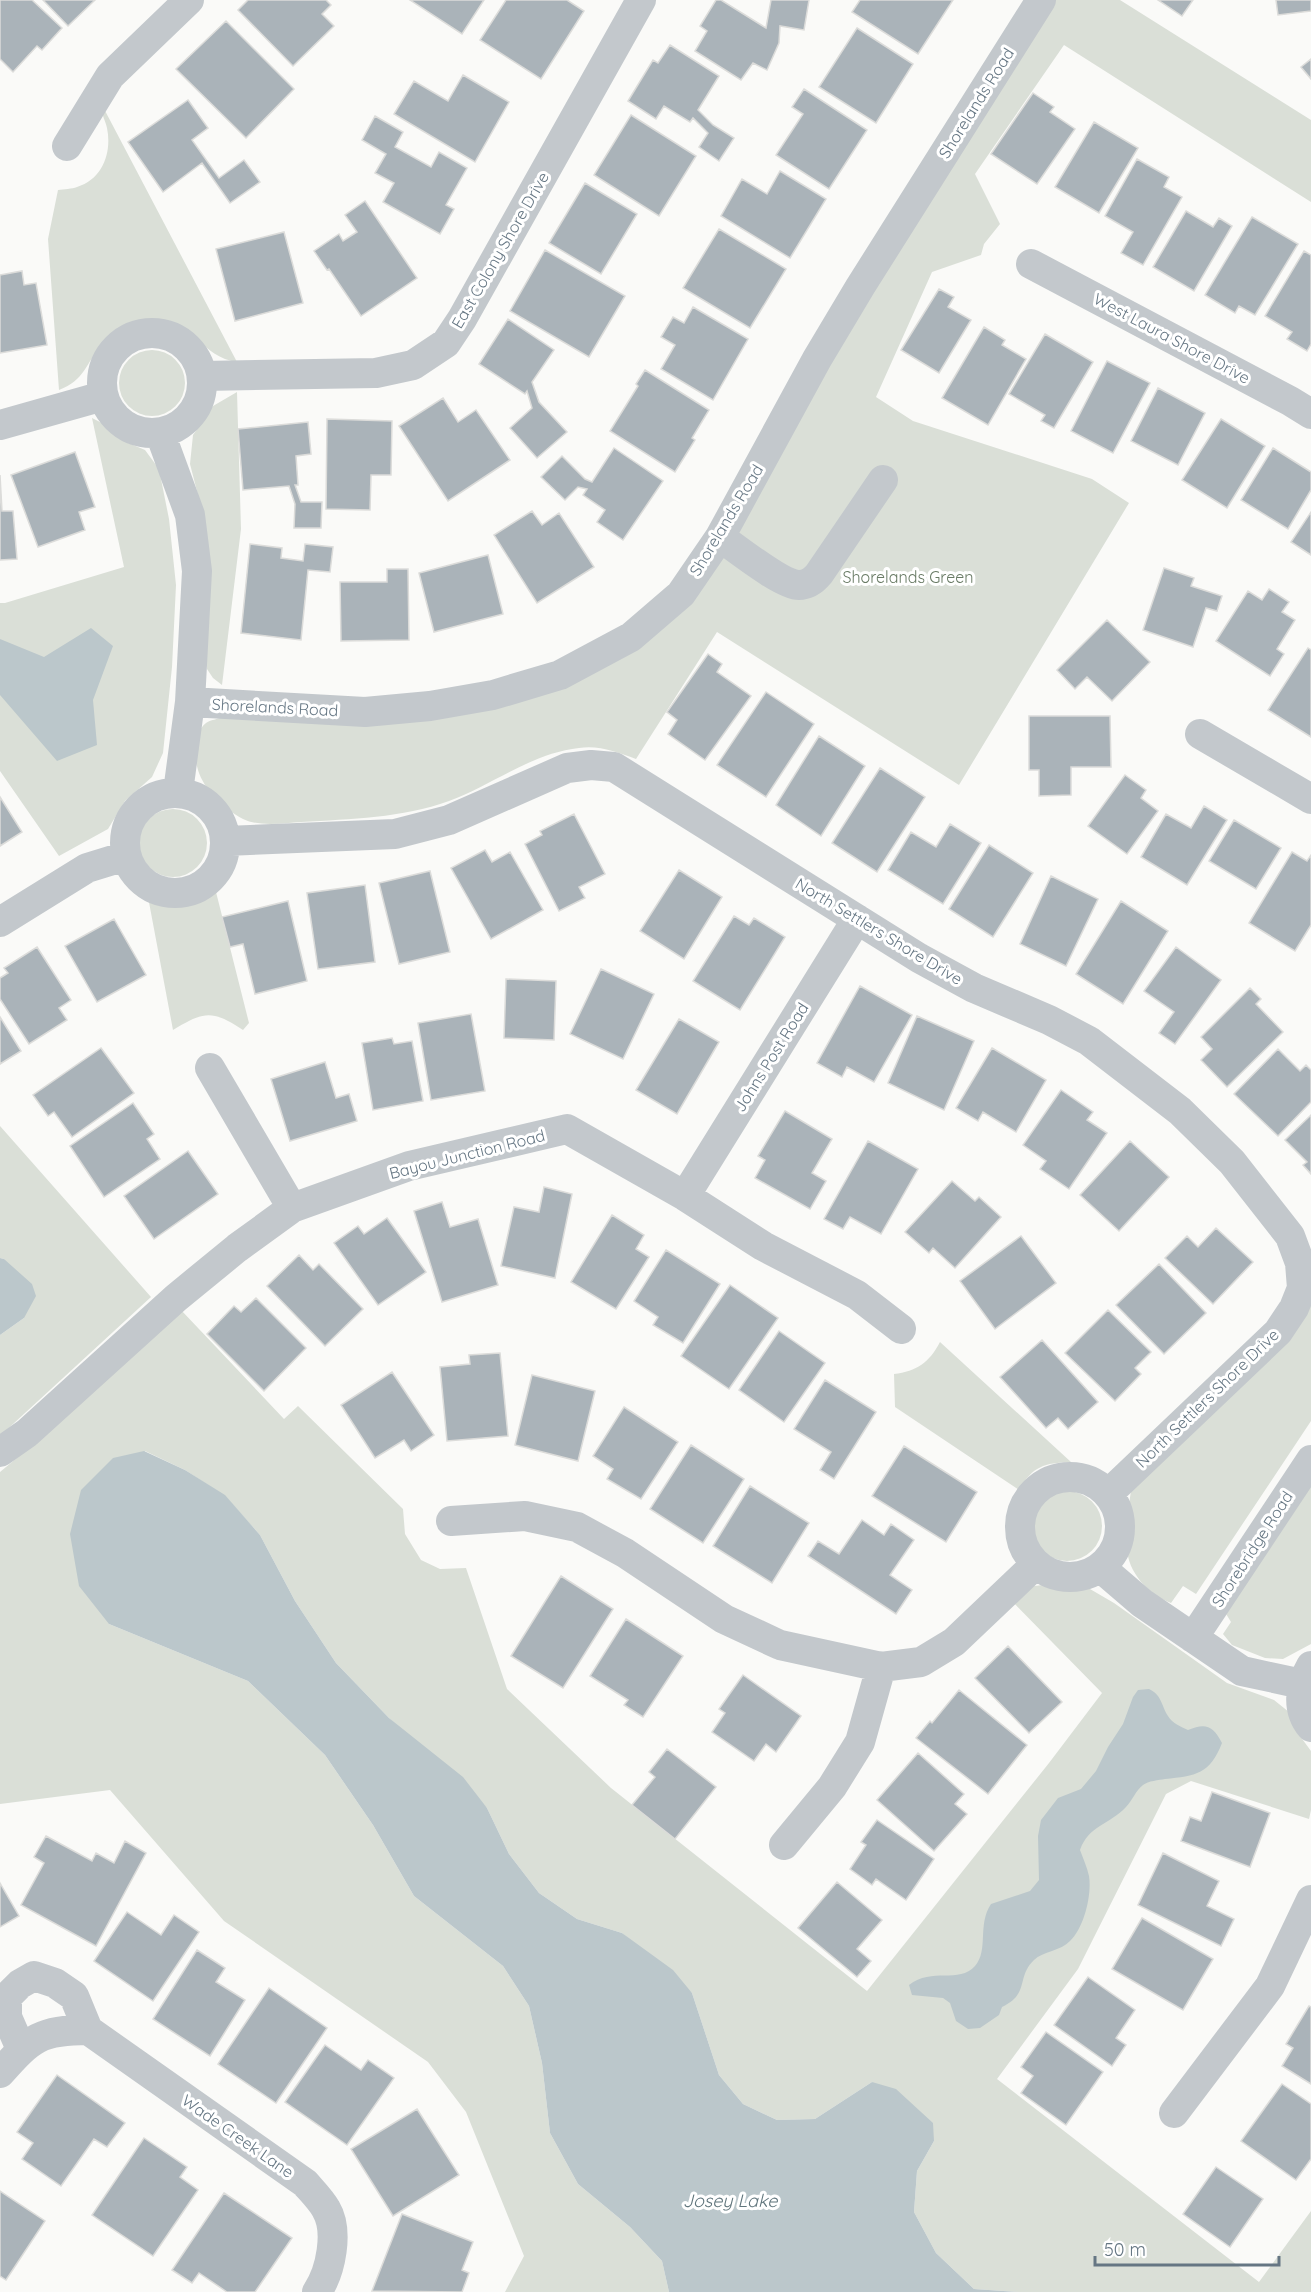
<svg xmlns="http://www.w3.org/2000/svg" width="1311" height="2292" font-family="Quicksand,sans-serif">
<rect width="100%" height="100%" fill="#fafaf8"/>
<path fill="#dadfd7" d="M1052,0H1120L1311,120V202L1064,45L975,174L1000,224L984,244L981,255L932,272L876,397L913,421L1092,479L1129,503L959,785L717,632L636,759C617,752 599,745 579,748C532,753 492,785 449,801C402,818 351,819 301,822C284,823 259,827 243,819C224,809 204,790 198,770C194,757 193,733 206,723C210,720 218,719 223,717L379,723L640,643L827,366Z
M102,105L237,362C201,358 192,317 149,320C143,321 137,320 131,323C120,329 110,335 102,345C85,364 85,380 59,390L48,239L58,190C64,189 72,189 77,187C103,179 112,152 107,128C105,119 101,115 102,105Z
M119 383a33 33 0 1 1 66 0a33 33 0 1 1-66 0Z
M237,392L241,529L222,685L213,678L207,669L204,639L198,495L190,464L193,435L213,406Z
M92,418L104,424L126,442L145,450L159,469L169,519L176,585L172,667L163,753L152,777L125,801L108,829L59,856L0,771V603H5L124,567Z
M139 843a34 34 0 1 1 68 0a34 34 0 1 1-68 0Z
M216,892L249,1023L243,1030C213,1010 204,1011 173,1030L148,897C174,908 191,905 216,892Z
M0,1126L151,1297L0,1436V1335L24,1318L4,1259L0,1258Z
M1311,1284V1421L1196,1594L1183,1586L1171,1603C1149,1595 1127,1572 1127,1547C1127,1543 1130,1538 1130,1534C1131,1515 1127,1507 1132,1487Z
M181,1310L284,1419L298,1406L403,1509L405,1534L421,1560L440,1569L466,1568L507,1689L611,1788L867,1991L1049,1763L1102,1693L1010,1599L1027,1587L1058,1583L1090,1589L1114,1603L1227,1683L1274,1700L1289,1712L1297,1732L1311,1751V1810L1309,1819L1191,1781L1166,1794L1078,1969L997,2079L1259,2282L1311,2211V2292H1018L974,2289L936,2253L914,2212L917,2171L934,2141L872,2082L815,2119L777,2120L743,2104L719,2075L692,1993L622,1933L577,1919L539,1893L509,1854L487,1808L389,1718L336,1663L295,1601L260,1535L225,1496L185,1470L145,1451L109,1624L248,1681L325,1755L373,1825L414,1896L503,1966L529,2006L542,2063L550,2133L578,2184L630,2227L662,2261L669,2292H505L524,2256L466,2112L428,2062L224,1921L110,1790L0,1804V1472L60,1422Z
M940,1342L1071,1462C1044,1463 1033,1466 1019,1490L895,1407L894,1374C917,1371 929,1363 940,1342Z
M1311,1476V1644L1283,1659L1265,1658L1232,1645L1223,1634L1231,1622L1223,1609Z
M1032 1526a35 35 0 1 1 70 0a35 35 0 1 1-70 0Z"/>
<path fill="#bbc7cb" d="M91,628L113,646L93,700L97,745L57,761L0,695V639L44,657Z
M0,1258L4,1259L32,1284L36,1296L24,1318L0,1335Z
M144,1451L185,1470L225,1495L260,1535L295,1601L336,1663L389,1718L463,1777L487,1808L509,1854L539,1893L577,1919L622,1933L673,1970L692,1993L719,2075L743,2104L777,2120L815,2119L872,2082L896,2089L933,2123L934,2141L917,2171L914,2212L936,2253L974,2289L1018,2292H669L662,2261L630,2227L578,2184L550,2133L542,2063L529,2006L503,1966L414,1896L373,1825L325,1755L248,1681L109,1624L79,1586L70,1534L81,1490L113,1458Z
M1149,1689C1162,1695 1161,1705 1168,1716C1172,1723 1181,1727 1188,1730C1205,1723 1213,1725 1222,1743C1210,1774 1196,1776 1165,1779C1159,1780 1148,1781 1143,1785C1136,1790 1132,1801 1126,1807C1109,1825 1089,1825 1080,1850C1083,1858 1087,1867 1089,1876C1092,1895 1084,1928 1070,1941C1061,1951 1043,1951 1034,1960C1016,1977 1030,1994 1002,2007L999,2015L980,2028L968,2029L956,2021L950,2003L943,1998L912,1995L909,1985C932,1967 959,1984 975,1966C989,1950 977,1925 991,1904L1030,1891L1039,1880L1038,1836L1041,1820L1058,1798L1081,1789L1096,1771L1108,1747L1123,1724L1133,1697L1138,1690Z"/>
<path fill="#aab3b9" stroke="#dcdcda" stroke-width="1.5" d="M0,0H32L62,28L42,50L37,46L13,72L0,59Z
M43,0H95L68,26Z
M248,0H326L331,5L322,14L334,26L293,66L238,10Z
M410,0H484L462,34Z
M506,0H567L584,11L541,79L480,40Z
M716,0H721L766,28L771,0H809L804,30L780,26L779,43L767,70L753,63L741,80L695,51L707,31L700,26Z
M860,0H953L918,54L852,12Z
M1158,0H1193L1182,16Z
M1276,0H1311V11L1278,15Z
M226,21L294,89L246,138L176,69Z
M857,28L913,64L876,123L819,87Z
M670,45L719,76L698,110L713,125L734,138L719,161L699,147L708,133L693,118L690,122L664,106L656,119L628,101L653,60L658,63Z
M1311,59V79L1301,67Z
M463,75L509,102L475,162L394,114L414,81L448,101Z
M804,89L867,130L829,189L776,155L803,114L792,107Z
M1033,93L1054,107L1050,112L1075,129L1037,184L991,154Z
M188,100L208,128L192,140L219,178L244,160L260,182L230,203L202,163L163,192L128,142Z
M631,115L696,156L659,216L594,175Z
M375,116L403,132L395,147L431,167L439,152L467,168L446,205L454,209L440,234L383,202L394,183L375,173L386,154L362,140Z
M1094,122L1138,148L1099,213L1055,187Z
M1137,159L1169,177L1164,187L1182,197L1143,265L1121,253L1133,232L1105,216Z
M780,171L826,199L790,258L721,216L742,179L767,194Z
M585,183L637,214L601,274L549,243Z
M365,201L417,278L361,316L329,269L327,270L314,251L339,234L343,241L357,232L345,215Z
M1186,211L1213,227L1219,218L1232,226L1194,291L1153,267Z
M1252,217L1298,244L1255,315L1239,306L1235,313L1205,295Z
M719,229L786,269L750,328L683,288Z
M284,232L303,303L235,321L216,249Z
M545,250L625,296L589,357L510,311Z
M1304,251L1311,255V344L1307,351L1287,339L1292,332L1265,316Z
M22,271L24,285L36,283L47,345L0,353V275Z
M939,289L954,297L948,307L971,320L939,373L901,350Z
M693,307L748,339L713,400L661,369L675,345L661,337L673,317L684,323Z
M508,319L554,350L532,382L539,402L567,432L537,458L510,428L532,408L527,391L525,394L479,364Z
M984,327L1005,340L1002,345L1026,359L988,425L942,398Z
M1045,334L1093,362L1054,428L1041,421L1045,415L1009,394Z
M1107,361L1150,383L1113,453L1071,431Z
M645,370L709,410L692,438L695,440L675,472L610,431L638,386L636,384Z
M1158,388L1205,413L1178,465L1131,441Z
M443,398L458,422L476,410L510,460L448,501L399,426Z
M327,419L392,421L391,475H371L370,510L326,509Z
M1221,419L1265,446L1227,508L1182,480Z
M308,422L311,454L296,456L298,485H295L301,502H322L321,528H294L295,504L289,486L243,490L238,429Z
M614,448L663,481L623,540L597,522L605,510L583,495L587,489L578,487L565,500L541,477L562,456L585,479L592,482Z
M1273,448L1311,472V490L1288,529L1241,500Z
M75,452L95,507L79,512L85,530L38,547L11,475Z
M0,475L2,511H13L17,559L0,560Z
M532,511L542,525L559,513L594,567L537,603L494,535Z
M1311,512V555L1291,542Z
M250,544L282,548L281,558L303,561L305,544L333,547L330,572L308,570L301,640L241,633Z
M488,555L503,614L434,632L419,573Z
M1164,568L1194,578L1191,586L1222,596L1217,611L1206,608L1193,647L1143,630Z
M387,569H408L409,640L341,641L340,582H387Z
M1269,589L1289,602L1282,612L1295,620L1277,649L1284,654L1270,676L1216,641L1248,591L1262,600Z
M1107,620L1150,662L1112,701L1087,677L1075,689L1057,670Z
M1308,648L1311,650V737L1268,710Z
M708,654L722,664L717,672L751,696L705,760L668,734L677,720L667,712Z
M766,692L814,724L766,797L717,765Z
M1029,716H1110L1111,767H1071V795L1039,796V770H1029Z
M819,736L865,766L821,836L776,805Z
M880,768L925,797L877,872L832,843Z
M1125,775L1146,790L1141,798L1158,811L1127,854L1088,826Z
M0,797L22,832L0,846Z
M1204,806L1227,820L1187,885L1141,857L1166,814L1191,828Z
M574,814L605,874L579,887L585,898L559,911L525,844L542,835L540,831Z
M1234,820L1281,848L1256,889L1209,861Z
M950,824L981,843L943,904L888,870L911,832L936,847Z
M989,845L1033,873L993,937L949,909Z
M485,850L492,862L510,852L543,910L491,939L451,868Z
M1292,852L1307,861L1311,855V925L1295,951L1249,923Z
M679,870L722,897L684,959L640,931Z
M430,871L450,952L399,964L379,883Z
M1051,876L1098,899L1066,966L1020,944Z
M365,885L375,962L318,969L307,893Z
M288,901L307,981L255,994L243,944L230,947L222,917Z
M1121,901L1168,931L1123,1004L1076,974Z
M734,916L749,925L754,918L785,937L740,1010L693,981Z
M114,919L146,975L97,1002L65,946Z
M37,947L71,1000L59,1008L67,1020L29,1044L0,999V978L8,973L4,968Z
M1176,947L1221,980L1175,1044L1159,1033L1174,1012L1144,991Z
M601,969L654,994L623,1059L570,1034Z
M506,979L556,981L554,1040L504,1038Z
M860,986L912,1015L874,1082L847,1067L842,1077L817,1063Z
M1250,988L1261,999L1256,1004L1283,1032L1227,1087L1201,1060L1212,1049L1201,1037Z
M471,1014L485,1091L431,1100L418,1023Z
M917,1016L974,1041L944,1110L888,1083Z
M0,1017L21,1051L0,1064Z
M679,1019L719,1042L677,1114L636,1090Z
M392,1038L394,1044L412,1041L423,1101L373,1110L362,1043Z
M101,1048L134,1093L72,1137L54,1112L48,1116L33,1095Z
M992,1048L1046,1080L1016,1132L983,1112L978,1121L956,1108Z
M1278,1049L1300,1071L1306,1065L1311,1070V1102L1278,1136L1234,1094Z
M325,1062L336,1098L349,1094L357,1121L290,1141L271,1079Z
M1061,1090L1093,1112L1087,1120L1107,1133L1069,1189L1040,1169L1046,1161L1023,1145Z
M133,1103L154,1134L147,1139L160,1159L104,1197L70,1146Z
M785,1111L832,1139L812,1173L826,1181L810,1209L755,1178L765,1160L758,1156Z
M1311,1115V1174L1303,1165L1307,1162L1285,1140Z
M868,1141L918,1169L881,1234L850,1217L843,1229L824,1219Z
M1130,1141L1169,1177L1119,1231L1080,1195Z
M188,1151L218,1194L154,1239L124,1196Z
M952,1181L975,1201L979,1197L1001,1217L955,1268L933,1248L929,1253L905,1232Z
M544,1187L572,1194L555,1278L501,1266L514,1207L539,1212Z
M442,1202L450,1227L478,1219L498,1285L442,1302L414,1211Z
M612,1215L644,1235L636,1249L649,1257L616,1309L571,1282Z
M387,1218L426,1272L378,1305L334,1243L358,1226L364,1234Z
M1216,1228L1253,1262L1213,1304L1165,1258L1187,1236L1198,1247Z
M1021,1236L1056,1283L995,1329L960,1281Z
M666,1250L720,1284L683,1343L653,1325L658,1317L634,1301Z
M299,1255L313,1270L319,1264L363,1309L325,1346L267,1286Z
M1159,1264L1206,1313L1164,1354L1116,1305Z
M730,1285L778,1318L729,1389L681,1356Z
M256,1298L306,1348L264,1391L207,1334L234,1306L241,1312Z
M1108,1310L1151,1352L1135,1368L1141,1374L1115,1401L1065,1353Z
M779,1331L825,1363L784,1422L739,1390Z
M1042,1340L1098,1402L1068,1429L1058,1418L1046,1428L1000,1377Z
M500,1353L508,1436L447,1441L440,1367L470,1364L469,1355Z
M392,1372L434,1435L411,1451L404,1440L375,1458L341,1405Z
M532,1375L595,1391L578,1461L515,1445Z
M825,1380L876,1412L834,1479L820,1470L831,1452L794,1429Z
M624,1407L678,1442L641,1499L607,1479L613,1469L593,1456Z
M691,1445L744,1479L703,1543L650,1509Z
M904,1446L977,1492L946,1542L872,1496Z
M750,1486L809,1523L772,1583L713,1546Z
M862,1520L884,1535L891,1524L914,1540L890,1575L912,1590L896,1614L808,1556L818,1541L839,1554Z
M561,1576L613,1609L563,1688L511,1656Z
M626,1619L683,1656L643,1717L624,1705L628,1700L590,1676Z
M1008,1646L1062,1702L1029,1733L975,1678Z
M743,1675L801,1716L776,1752L766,1744L754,1761L712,1732L725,1713L719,1709Z
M959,1690L1027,1745L988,1794L916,1738L930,1721L932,1723Z
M667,1749L716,1787L675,1839L632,1805L655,1777L649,1772Z
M918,1753L964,1794L955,1804L967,1814L934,1851L877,1800Z
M1212,1792L1270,1813L1250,1867L1181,1841L1190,1817L1201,1821Z
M877,1820L934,1859L906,1900L876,1879L872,1885L850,1869L866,1845L861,1842Z
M46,1836L92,1861L96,1853L114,1863L125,1841L146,1853L96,1946L21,1905L44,1863L34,1857Z
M1163,1853L1219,1881L1207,1906L1234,1919L1221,1946L1138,1905Z
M837,1882L882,1920L857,1949L871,1961L857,1977L798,1928Z
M0,1883L19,1916L0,1927Z
M127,1912L161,1935L174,1915L199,1932L153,2001L94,1961Z
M1142,1918L1213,1959L1183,2010L1112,1969Z
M197,1950L225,1968L216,1982L245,2000L210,2056L153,2019Z
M1088,1977L1135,2010L1116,2038L1126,2045L1112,2066L1054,2025Z
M269,1988L327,2028L276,2103L218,2064Z
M1309,2006L1311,2007V2084L1282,2066L1293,2048L1286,2044Z
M1046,2032L1103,2072L1066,2125L1021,2093L1033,2076L1021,2067Z
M325,2045L361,2070L368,2060L394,2078L347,2145L285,2102Z
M57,2075L125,2123L107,2147L94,2139L61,2186L22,2159L33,2143L17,2132Z
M1282,2084L1311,2104V2159L1296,2180L1241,2141Z
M417,2109L459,2175L393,2216L351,2149Z
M144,2138L187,2167L180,2177L198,2190L153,2256L92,2215Z
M1216,2167L1263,2199L1230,2247L1183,2214Z
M0,2191L45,2221L6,2280L0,2276Z
M224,2193L292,2238L255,2292H227L199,2273L192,2283L172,2270Z
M402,2214L473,2242L462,2270L469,2273L462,2292L372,2291Z"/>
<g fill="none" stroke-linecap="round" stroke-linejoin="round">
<path stroke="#c3c8cc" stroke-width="30" d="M67,146L110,76L189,0
M1031,264L1290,401L1311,414
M102 383a50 50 0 1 1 100 0a50 50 0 1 1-100 0Z
M203,376L376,373L413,365L446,343L462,319L641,0
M0,425L103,396
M160,433L190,515L197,571L190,702L178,792
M720,537C736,548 782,585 799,585C808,585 814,580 819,574L883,480
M190,702L365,712L430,706L493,695L560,675L631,637L681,594L720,537L817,359L860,287L1041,0
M1200,734L1311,799
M125 843a50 50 0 1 1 100 0a50 50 0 1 1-100 0Z
M226,841L395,834L449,820L567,768L591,765L614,767L919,958L974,988L1049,1020L1089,1041L1180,1111L1232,1162L1290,1236L1300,1263L1302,1288L1294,1308L1278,1332L1109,1493
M0,922L87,868L126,856
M210,1068L292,1208
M685,1196L857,919
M0,1452L27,1433L176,1298L237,1248L292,1208L409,1166L567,1129L685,1196L763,1246L857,1295L901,1329
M1020 1527a50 50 0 1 1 100 0a50 50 0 1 1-100 0Z
M451,1521L525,1516L577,1527L625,1553L724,1619L780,1645L881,1667L921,1662L954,1642L1036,1564
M1100,1567L1142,1603L1242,1671L1302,1684
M1193,1638L1311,1460
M1311,1666C1300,1685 1296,1709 1311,1727
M784,1845L832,1787L860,1742L881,1667
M21,2049L7,2017V1997L20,1984L34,1976L55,1983L74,1996L88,2030
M0,2073C31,2038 40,2030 88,2030L305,2183C312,2191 321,2200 326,2209C339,2231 331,2271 317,2292
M1174,2113L1270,1986L1311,1900"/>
</g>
<g text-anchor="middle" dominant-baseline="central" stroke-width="6" stroke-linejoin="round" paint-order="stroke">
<g font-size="16" fill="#657683" stroke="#fff">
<text transform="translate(976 103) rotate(-58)">Shorelands Road</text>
<text transform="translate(500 250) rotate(-60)">East Colony Shore Drive</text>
<text transform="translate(1172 338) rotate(28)">West Laura Shore Drive</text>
<text transform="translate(726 520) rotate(-59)">Shorelands Road</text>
<text transform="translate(275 707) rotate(3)">Shorelands Road</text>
<text transform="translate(879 931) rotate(31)">North Settlers Shore Drive</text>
<text transform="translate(771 1057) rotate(-58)">Johns Post Road</text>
<text transform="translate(467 1154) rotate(-14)">Bayou Junction Road</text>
<text transform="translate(1207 1398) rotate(-44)">North Settlers Shore Drive</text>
<text transform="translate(1252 1549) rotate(-57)">Shorebridge Road</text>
<text transform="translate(238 2136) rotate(35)">Wade Creek Lane</text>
</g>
<g font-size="16" fill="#687a64" stroke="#fff">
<text x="908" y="577">Shorelands Green</text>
</g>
<g font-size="18" font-style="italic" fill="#60757c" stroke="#fff">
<text x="730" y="2200">Josey Lake</text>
</g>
</g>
<path d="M1095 2256v9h184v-9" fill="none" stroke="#657683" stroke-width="3"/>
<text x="1104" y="2256" font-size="18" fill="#657683" stroke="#ffffff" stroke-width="4.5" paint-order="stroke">50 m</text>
</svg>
